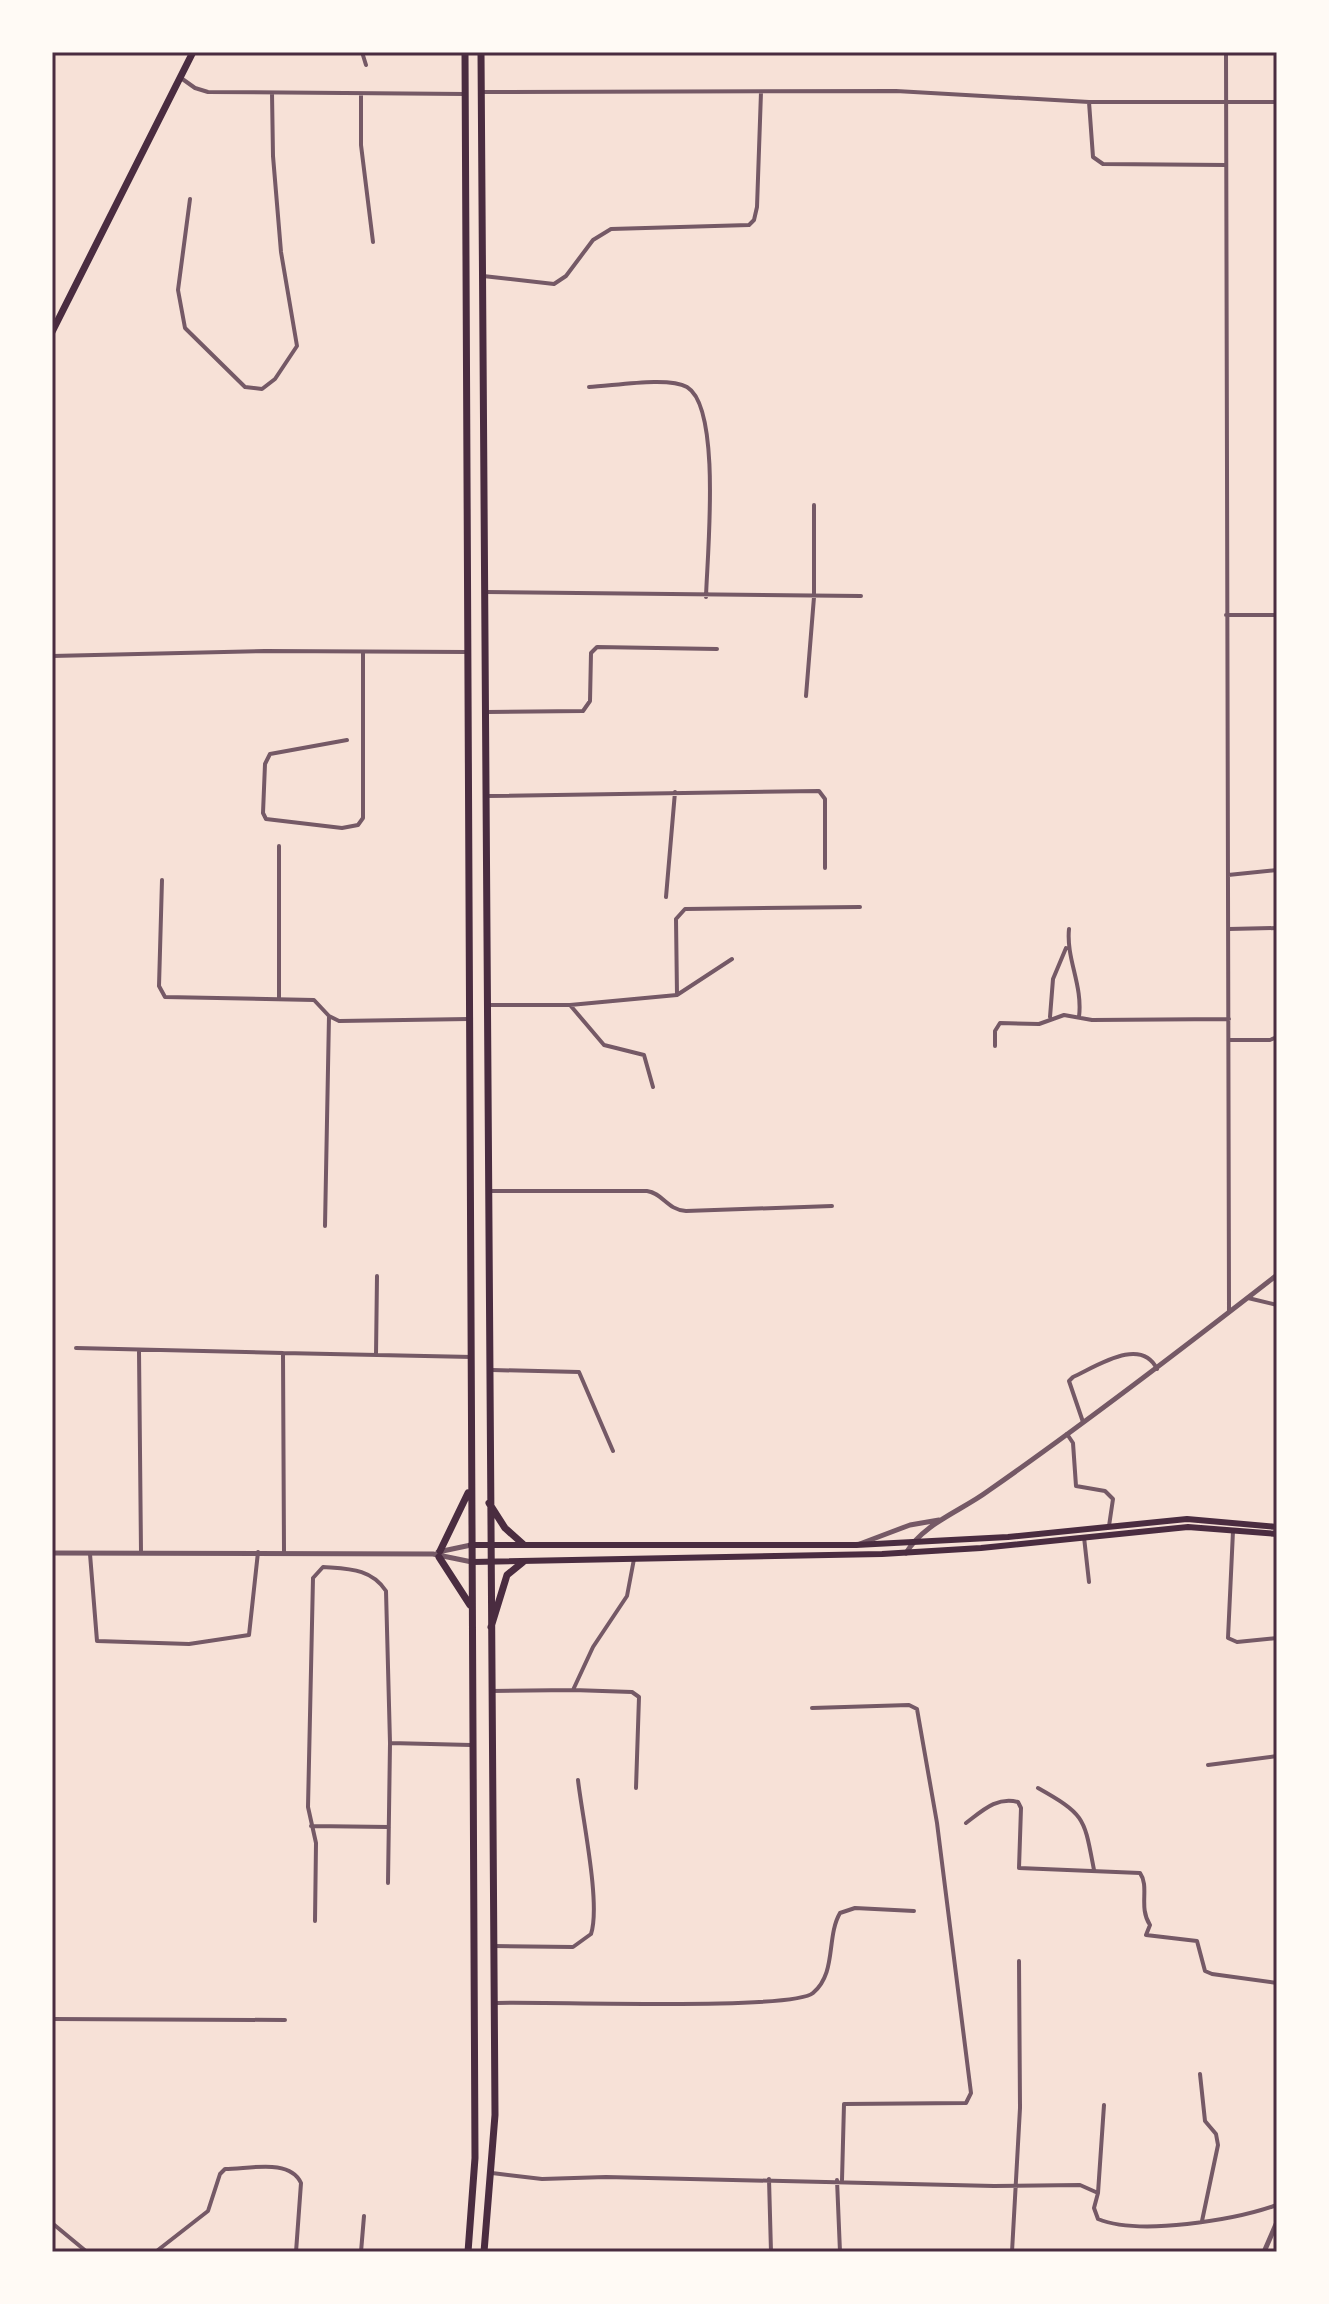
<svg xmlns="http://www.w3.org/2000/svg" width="1329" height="2304" font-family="Commissioner,sans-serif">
<rect width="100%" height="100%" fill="#f7e1d7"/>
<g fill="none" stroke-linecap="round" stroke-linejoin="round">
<path stroke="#755966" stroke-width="4" d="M362,52L366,65
M1226,52L1229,1311
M181,78L195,88L208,92L465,94
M481,92L896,91L1089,102H1277
M361,94V145L373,242
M1089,102L1093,157L1103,164L1226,165
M190,199L178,290L185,328L245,387L262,389L275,379L297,346L281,252L273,156L272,93
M483,276L554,284L566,276L593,240L611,229L749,225L754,220L757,207L761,92
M589,387C613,386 668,376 687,387C722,408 707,557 706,597
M485,592L861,596
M1226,615H1277
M52,656L265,651L467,652
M806,696L814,597V505
M487,712L583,711L590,701L591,653L597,647L717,649
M347,740L270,754L265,764L263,813L266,819L342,828L358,825L363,818V652
M486,796L819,791L825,799V868
M279,846V999
M1228,875L1277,870
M162,880L159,986L165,997L314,1000L329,1016L339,1021L469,1019
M666,897L675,792
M1069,929C1066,959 1083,985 1079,1017
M1229,929L1277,928
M677,995L676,919L685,909L860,907
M489,1005H570L677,995L732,959
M570,1005L604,1045L644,1055L653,1087
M1050,1017L1053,979L1066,948
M1229,1040H1270L1277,1037
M995,1046V1031L1000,1023L1039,1024L1064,1015L1092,1020L1229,1019
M489,1191H647C663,1193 667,1210 686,1211L832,1206
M325,1226L329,1016
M1248,1298L1277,1305
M76,1348L283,1353L284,1552
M139,1351L141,1552
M283,1353L472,1357
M376,1355L377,1276
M492,1370L579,1372L613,1451
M1083,1422L1069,1381L1073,1377C1097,1366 1141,1336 1157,1369
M1067,1434L1073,1443L1076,1486L1105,1491L1113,1499L1109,1526
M1233,1531L1228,1638L1237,1642L1277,1638
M1084,1537L1089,1582
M90,1554L97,1641L189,1644L249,1635L258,1552
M573,1690L632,1692L639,1697L636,1788
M491,1691L573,1690L593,1647L627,1596L634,1559
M812,1708L909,1705L917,1709L937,1823L971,2093L966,2103L844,2104L842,2180
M1208,1765L1277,1756
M1038,1788C1086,1815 1084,1818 1094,1870
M966,1823C982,1811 997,1796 1018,1802L1021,1808L1019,1868L1140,1873C1150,1887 1138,1907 1150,1925L1146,1935L1197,1941L1205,1971L1212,1974L1277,1983
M311,1826L389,1827
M388,1883L390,1743
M315,1921L316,1843L308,1807L313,1578L323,1567C348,1569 371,1568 386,1591L390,1743L471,1745
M493,1946L573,1947L591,1934C601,1904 582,1816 578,1780
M494,2003C541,2001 792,2011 813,1993C837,1973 826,1937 840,1913L855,1908L914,1911
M52,2019L285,2020
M1200,2074L1205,2121L1216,2134L1218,2145L1202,2221
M492,2173L542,2179L606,2177L994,2186L1080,2185L1098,2193L1094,2208L1098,2219C1139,2236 1235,2220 1277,2205
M769,2179L771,2252
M837,2180L840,2252
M1098,2193L1104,2105
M52,2223L87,2252
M158,2250L208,2211L220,2174L225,2169C249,2169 290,2158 301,2183L296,2252
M361,2252L364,2216
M1012,2252L1020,2108L1019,1961"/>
<path stroke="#755966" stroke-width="5" d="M857,1545L910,1525L939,1520
M438,1552L471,1545
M52,1553L433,1554L472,1562
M906,1553C924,1523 961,1511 988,1491C1087,1422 1182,1349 1277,1275
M1264,2252L1277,2222"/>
<path stroke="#4a2c40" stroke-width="6" d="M471,1545H856L1008,1537L1187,1519L1277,1527L1276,1534
M472,1562L882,1554L981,1548L1188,1527L1277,1534"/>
<path stroke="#4a2c40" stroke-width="7" d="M52,332L193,52"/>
<path stroke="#4a2c40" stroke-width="7" d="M465,52L475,2158L468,2252
M481,52L495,2115L484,2252
M489,1503L505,1528L523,1544
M440,1551L468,1493
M439,1557L470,1605
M491,1627L507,1575L523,1562"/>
</g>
<rect width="1329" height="2304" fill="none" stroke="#fffaf5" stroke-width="108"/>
<rect x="54" y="54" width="1221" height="2196" fill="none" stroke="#4a2c40" stroke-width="3"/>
</svg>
